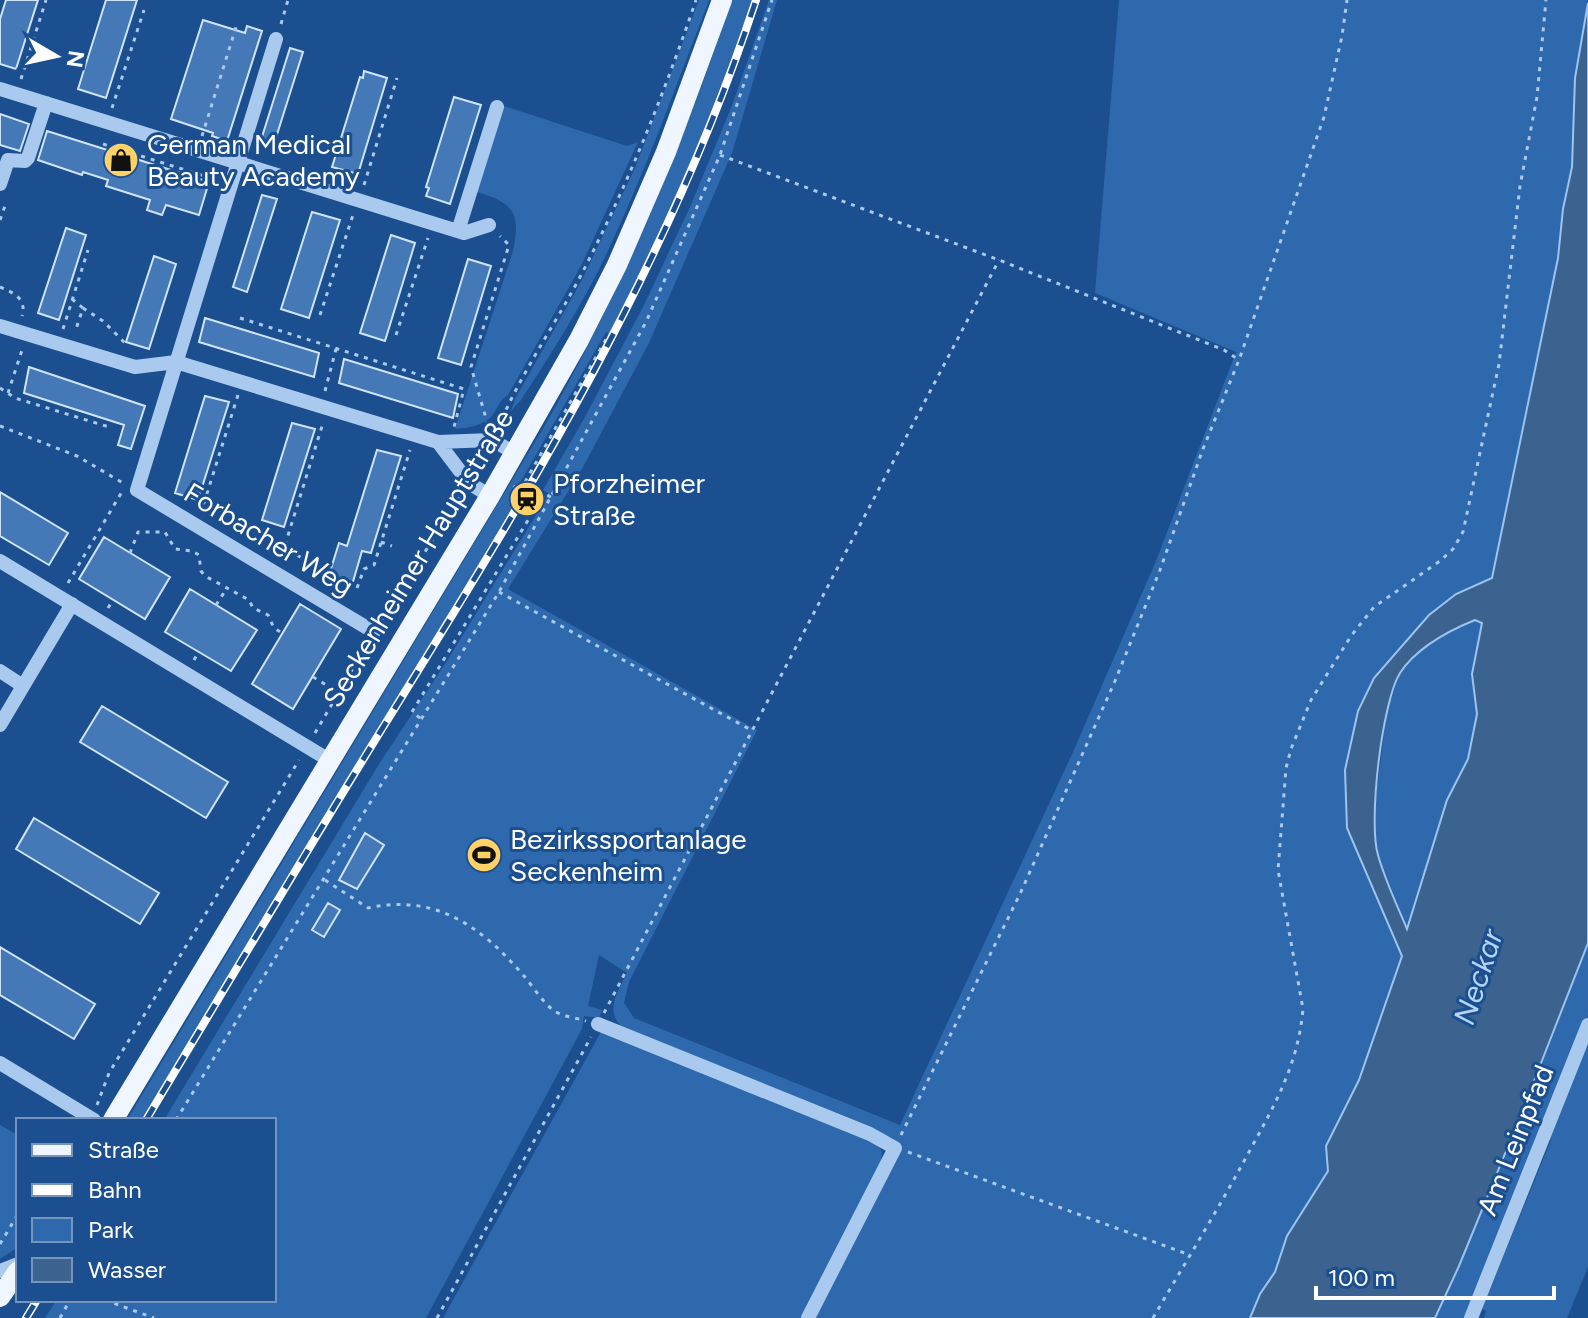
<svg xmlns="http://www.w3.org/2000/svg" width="1588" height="1318" font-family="Figtree,sans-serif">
<rect width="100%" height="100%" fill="#1b4f8f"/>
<path fill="#2e69ad" d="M699,0H709C676,86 645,173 605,257C581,307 551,354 521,400L511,411L515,399L582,280L635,168Z
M732,0H752C712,115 667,227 610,334L606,332L509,502L514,505L493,540L142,1120H127L544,427C621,291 682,148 732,0Z
M769,0H777L732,153L648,345L582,469L508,589L757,730L629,982L624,1003L634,1018L900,1125L1073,752L1156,561L1236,352L1095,293L1119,0H1588L1575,78L1572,167L1563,209L1558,258L1492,578L1456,594L1374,678L1347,828L1402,956L1359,1080L1327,1146L1328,1171L1287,1236L1275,1272L1260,1294L1250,1318H443L601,1032L877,1143L882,1152L881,1164L894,1139L628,1033C603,1012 615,998 627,973L599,955L588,1006L602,1010L599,1018L584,1016L582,1029L426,1318H45L57,1300H274V1120H164L379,764L447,661L549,494L543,490L585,417L644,305L690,207L731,108Z
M504,106L627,146L638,142L581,266L508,395C499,400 498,408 492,416C482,426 468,428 455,429L513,251C521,213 514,203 477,192Z
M1475,620L1482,623L1472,674L1477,714L1468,759L1447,800L1408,930L1377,853L1373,820L1387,710L1400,674L1423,648L1454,629Z
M1588,943V1015L1465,1318H1435C1492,1196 1541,1069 1588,943Z
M1588,1047V1267L1567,1318H1484L1486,1311L1482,1309L1551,1140L1547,1138L1581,1053Z
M0,1125L18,1135V1247L0,1259Z"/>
<path fill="#3c6290" stroke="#9cc4f0" stroke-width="2" fill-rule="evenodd" d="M1588,3V943L1518,1122L1459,1266L1435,1318H1250L1260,1294L1275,1272L1287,1236L1328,1171L1326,1146L1359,1080L1402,956L1347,828L1345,770L1358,711L1374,678L1429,615L1456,594L1492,578L1558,258L1563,209L1572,167L1575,78ZM1475,620L1482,623L1472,674L1477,714L1468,759L1447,800L1407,929C1397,905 1385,880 1378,855C1368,822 1382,702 1400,673C1417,647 1448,631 1475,620Z"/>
<path fill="#4478b7" stroke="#cfe3fa" stroke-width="2" d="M6,0H38L16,69L0,64V19Z
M106,0H137L106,98L78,89Z
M203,20L245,33L247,26L262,31L227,141L212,136L213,133L171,119Z
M290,48L303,52L274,144L261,140Z
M364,71L387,78L358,174L332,167L360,77L363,78Z
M454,97L481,105L450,204L426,196L429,188L426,187Z
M0,114L29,124L20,151L0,145Z
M47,131L209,182L199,215L166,205L162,215L147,210L150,200L106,186L108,180L83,172L82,175L38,160Z
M262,195L277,199L247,292L233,287Z
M312,212L340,220L309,318L281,309Z
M66,228L86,235L59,320L38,313Z
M391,235L415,243L385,341L360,333Z
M154,256L176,264L149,349L126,342Z
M468,259L491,266L461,365L438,358Z
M205,318L319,353L314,377L199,342Z
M344,359L458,394L453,418L339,383Z
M29,367L145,406L131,449L118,445L124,425L24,393Z
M205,396L229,402L198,500L175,493Z
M292,423L315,429L284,527L262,520Z
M377,450L401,456L371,553L362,551L352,585L328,578L339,543L347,546Z
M0,492L68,533L49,565L0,536Z
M104,537L170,577L145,619L79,579Z
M190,589L257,630L231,671L165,632Z
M300,604L341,629L293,709L252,684Z
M102,706L228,782L206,818L80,742Z
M34,818L159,893L140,924L16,849Z
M365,833L384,845L357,889L339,880Z
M328,903L340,910L324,937L312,930Z
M0,947L95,1004L74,1039L0,995Z"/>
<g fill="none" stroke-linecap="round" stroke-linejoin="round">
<path stroke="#a9c9ee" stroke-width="3" stroke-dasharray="4 6" stroke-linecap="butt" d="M281,24L288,0
M21,79L46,0
M112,108L144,10
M202,136L237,24
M103,144L217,180
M720,155L999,260L1224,350L1239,360
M364,185L397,78
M0,220L5,206
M0,287C14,293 27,299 22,316
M72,299L83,308L75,332
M83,308L103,321L125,343L124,348
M320,315L353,215
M240,318L464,389L454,427
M63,329L88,250
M396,335L428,238
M0,388L15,398L109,427
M325,391L336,349
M8,393L23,347
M238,395L204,503C244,518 285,545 319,571
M488,425L471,367L509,245L500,236
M0,426L77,456L123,483
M498,428C520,375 553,328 580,277C626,189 664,94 696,0
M476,470L485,456
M525,482L609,334
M536,507L544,493L552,498
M381,542L392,546
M285,545L323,423
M130,553L138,532H165L175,549L192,551L199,555L201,571L205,576L249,600L253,608L268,615L274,628L282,633
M68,583L123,490
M357,588L364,569L374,565L410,450
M499,592L751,730
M216,605L227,588
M108,608L113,600
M382,619L462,494
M194,660L199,651
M313,677L338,692
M420,718L412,712L536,507L525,482L520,490L513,486
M315,733L366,646
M325,880L368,908C435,893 482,927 523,975C533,986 544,1005 556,1012C565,1017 577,1018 586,1021
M604,1013L999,260
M97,1105L109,1073L299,760
M176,1120L499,592L646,322L720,155L772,0
M901,1135L1020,894L1115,681L1160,570L1203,449L1239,360L1324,117L1342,36L1347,0
M908,1152L1190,1255
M0,1244L18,1214
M105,1300L154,1318
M60,1318L70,1300
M437,1318L591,1037
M1153,1318C1185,1263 1219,1208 1249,1152C1275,1104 1298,1065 1303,1009L1278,870L1286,768L1291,749L1311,700L1351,636L1374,607L1440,561L1453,549L1463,532L1499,364L1520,186L1537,97L1546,0"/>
<path stroke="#a9c9ee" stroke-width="14" d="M276,39L137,490L374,632
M0,89L464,233L489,225
M0,184L8,160L25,161L28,158L46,103
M458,231L497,107
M0,326L135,367L176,362L438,442L492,440L515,453
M438,442L469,483L490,496
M0,561L329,760
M0,671L23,686
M0,725L72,604
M598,1024L870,1134L895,1148L808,1318
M0,1063L94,1120
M0,1271L18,1264
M1471,1318L1588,1025"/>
<path stroke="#f0f6ff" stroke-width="20" d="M113,1120L490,496L579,340L617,265L666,152L722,0
M0,1297L18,1271"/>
<defs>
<path id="rail" d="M146,1120C225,988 304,855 385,724C531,489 669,265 756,0
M26,1318L37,1300"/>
</defs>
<use href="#rail" stroke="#fff" stroke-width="8"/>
<use href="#rail" stroke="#1b4f8f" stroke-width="5" stroke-dasharray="15" stroke-linecap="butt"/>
</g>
<defs>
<symbol id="shop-disc" viewBox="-11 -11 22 22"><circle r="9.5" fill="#ffd166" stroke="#1b4f8f"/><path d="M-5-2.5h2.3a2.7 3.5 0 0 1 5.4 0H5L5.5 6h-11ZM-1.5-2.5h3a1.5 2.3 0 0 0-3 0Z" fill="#111"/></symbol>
<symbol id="station-disc" viewBox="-11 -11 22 22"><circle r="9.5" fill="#ffd166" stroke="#1b4f8f"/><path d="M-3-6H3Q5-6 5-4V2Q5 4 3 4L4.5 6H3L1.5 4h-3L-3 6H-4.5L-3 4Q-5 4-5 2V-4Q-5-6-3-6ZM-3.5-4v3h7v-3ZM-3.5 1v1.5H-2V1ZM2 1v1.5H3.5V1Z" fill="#111"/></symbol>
<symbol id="stadium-disc" viewBox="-11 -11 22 22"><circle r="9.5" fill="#ffd166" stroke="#1b4f8f"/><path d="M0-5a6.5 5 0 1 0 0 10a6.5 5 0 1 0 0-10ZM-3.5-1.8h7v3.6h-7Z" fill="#111"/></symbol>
</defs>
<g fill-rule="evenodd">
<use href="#shop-disc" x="101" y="140" width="40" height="40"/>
<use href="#station-disc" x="507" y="479" width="40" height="40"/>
<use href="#stadium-disc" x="464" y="835" width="40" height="40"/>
</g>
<g text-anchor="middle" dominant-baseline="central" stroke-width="6" stroke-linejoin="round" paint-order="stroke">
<g font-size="28" fill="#fff" stroke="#1b4f8f" text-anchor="start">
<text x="147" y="144">German Medical<tspan x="147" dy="32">Beauty Academy</tspan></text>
<text x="553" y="483">Pforzheimer<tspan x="553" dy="32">Straße</tspan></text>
<text x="510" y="839">Bezirkssportanlage<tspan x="510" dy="32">Seckenheim</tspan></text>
</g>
<g font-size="28" fill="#fff" stroke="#1b4f8f">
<text transform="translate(269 539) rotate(31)">Forbacher Weg</text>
<text transform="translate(418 558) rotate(-59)">Seckenheimer Hauptstraße</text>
<text transform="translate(1515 1140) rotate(-68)">Am Leinpfad</text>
</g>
<g font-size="30" font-style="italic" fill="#b5d3f5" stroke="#1b4f8f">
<text transform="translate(1478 977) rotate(-72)">Neckar</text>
</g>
</g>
<rect x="16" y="1118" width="260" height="184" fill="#1b4f8f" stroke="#7695bc" stroke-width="2"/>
<rect x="32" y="1144" width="40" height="12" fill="#f0f6ff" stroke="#7695bc" stroke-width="2"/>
<text x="88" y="1158" font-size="24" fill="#ffffff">Straße</text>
<rect x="32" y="1184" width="40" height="12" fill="#ffffff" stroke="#7695bc" stroke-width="2"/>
<text x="88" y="1198" font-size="24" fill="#ffffff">Bahn</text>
<rect x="32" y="1218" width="40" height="24" fill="#2e69ad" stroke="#7695bc" stroke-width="2"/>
<text x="88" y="1238" font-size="24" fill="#ffffff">Park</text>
<rect x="32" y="1258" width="40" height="24" fill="#3c6290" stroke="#7695bc" stroke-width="2"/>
<text x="88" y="1278" font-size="24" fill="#ffffff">Wasser</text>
<g transform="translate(56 56) rotate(99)" stroke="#1b4f8f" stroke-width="6" paint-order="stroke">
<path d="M0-6L14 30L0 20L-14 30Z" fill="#ffffff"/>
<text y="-12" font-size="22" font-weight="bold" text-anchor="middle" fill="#ffffff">N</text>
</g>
<path d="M1316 1286v12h238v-12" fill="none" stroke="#ffffff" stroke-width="4"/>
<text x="1328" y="1286" font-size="24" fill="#ffffff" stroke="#1b4f8f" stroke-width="6" paint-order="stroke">100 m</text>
</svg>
